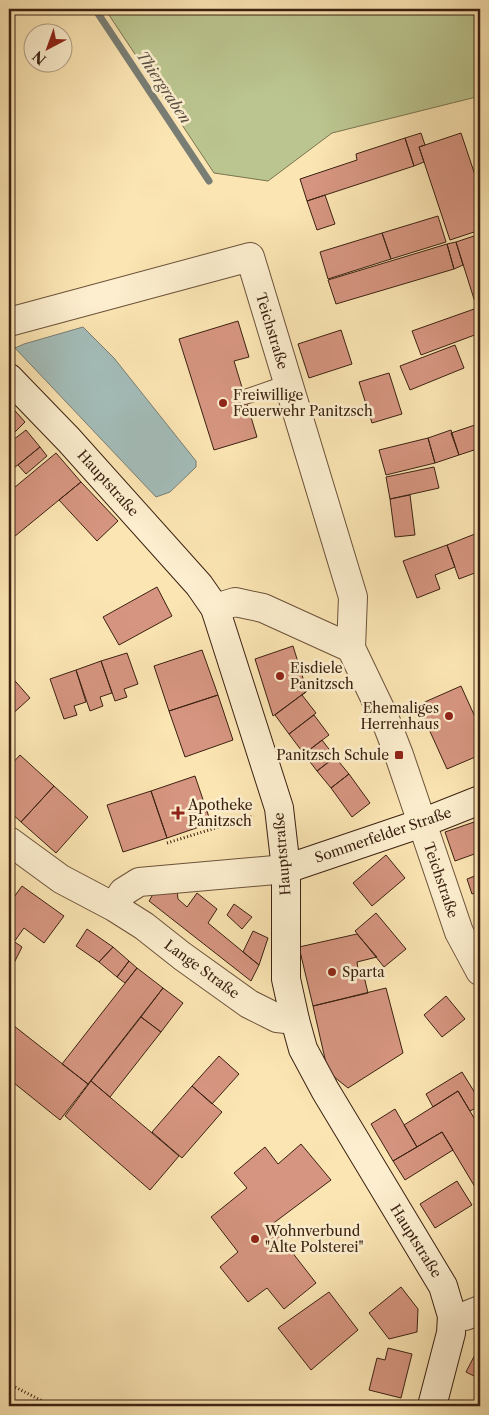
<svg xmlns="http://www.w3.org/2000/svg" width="489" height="1415" font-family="'Libre Caslon Text',serif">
<rect width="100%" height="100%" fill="#fbe5b3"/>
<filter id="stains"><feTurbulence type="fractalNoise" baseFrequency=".004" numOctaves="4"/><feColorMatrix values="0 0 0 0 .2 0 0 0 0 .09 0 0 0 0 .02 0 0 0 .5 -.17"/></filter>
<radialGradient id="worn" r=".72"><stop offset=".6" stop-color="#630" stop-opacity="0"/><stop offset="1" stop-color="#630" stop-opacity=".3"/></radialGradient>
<path fill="#bbc58f" stroke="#7b7350" d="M105,9H480V96L332,133L268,181L214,173Z"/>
<path fill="#a3bcb8" stroke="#797e75" d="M83,327L114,358L196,461V467L170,492L156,497L15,348L24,344Z"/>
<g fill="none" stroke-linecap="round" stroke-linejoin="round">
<path stroke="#797e75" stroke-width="7" d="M95,9L209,181"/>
</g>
<path fill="#d69580" stroke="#3b2111" d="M421,133L425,145L419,147L424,162L414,166L405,138Z
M461,133L480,190V230L450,240L419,147Z
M405,138L414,166L307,201L300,179L357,160L356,154Z
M325,195L335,224L317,230L307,201Z
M438,216L446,242L391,259L382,233Z
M382,233L391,259L328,279L320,252Z
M480,234V318L456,242Z
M456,242L463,265L454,269L447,244Z
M447,244L454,269L336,304L328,280Z
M477,308L480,318V333L421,355L412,331Z
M238,321L249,357L234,361L257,437L214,450L179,339Z
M341,330L352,364L309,378L298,344Z
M455,345L464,368L410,390L400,366Z
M389,373L402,414L372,423L359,382Z
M9,404L25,422L14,433L9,428Z
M478,424L480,431V448L459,455L451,433Z
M26,430L40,447L9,472V443Z
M451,430L459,455L435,463L428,438Z
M428,438L435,463L386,475L379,450Z
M40,447L47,456L26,474L18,465Z
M56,453L81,482L9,541V492Z
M434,467L439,488L390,499L386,477Z
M81,482L118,521L97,541L59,500Z
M410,495L415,535L395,537L390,499Z
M480,532V571L459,579L447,545Z
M447,545L455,567L435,575L440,589L417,598L403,561Z
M157,587L172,616L119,645L103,617Z
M293,646L307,691L273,716L255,659Z
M202,650L218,695L169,711L154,666Z
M127,653L138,684L124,689L127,697L115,701L101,661Z
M101,661L112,693L100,697L103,706L90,711L76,670Z
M76,670L86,702L74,706L77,715L64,719L50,679Z
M9,674L30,698L9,717Z
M461,686L480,728V755L447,769L418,705Z
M307,691L302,695L316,713L289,734L275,715Z
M218,695L233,740L185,757L169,711Z
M314,715L329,735L304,754L289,734Z
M322,740L335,757L317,771L304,754Z
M20,755L54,786L21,822L9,811V767Z
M335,757L349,774L331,788L317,771Z
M349,774L370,803L352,817L331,788Z
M195,776L211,823L167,838L151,791Z
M54,786L88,817L56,853L21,822Z
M151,791L167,838L123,852L107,805Z
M480,820V852L455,861L445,832Z
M386,855L405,878L372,906L353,883Z
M480,874V891L472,894L467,879Z
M22,886L64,916L44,943L24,928L14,942L9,938V904Z
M177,890L178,899L187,907L197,893L217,909L208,923L259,965L251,981L149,901L155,891Z
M234,904L252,917L242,929L227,915Z
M376,913L406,949L384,967L355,931Z
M87,929L113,947L99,962L76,946Z
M253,931L268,938L259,965L243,952Z
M357,934L377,957L357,962L358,969L362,968L368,993L313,1006L299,947Z
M9,938L22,947L9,973Z
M113,947L129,961L117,977L99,962Z
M129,961L137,968L125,983L117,977Z
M137,968L163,988L88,1084L62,1064Z
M163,988L183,1003L161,1032L141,1017Z
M386,988L403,1053L348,1088L328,1072L313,1006Z
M446,996L465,1019L442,1037L424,1015Z
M141,1017L161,1032L110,1097L91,1081Z
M9,1022L88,1084L60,1120L9,1079Z
M219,1056L239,1074L212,1104L192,1086Z
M462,1072L480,1101V1106L470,1111L458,1091L433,1107L426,1094Z
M91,1081L179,1156L150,1190L65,1116Z
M192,1086L222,1112L182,1158L152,1132Z
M458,1091L480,1128V1191L478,1192L442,1132L417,1147L404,1125Z
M395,1109L417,1147L393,1161L371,1124Z
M442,1132L453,1150L405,1180L393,1161Z
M301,1144L331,1180L271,1225L316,1283L284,1309L267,1288L248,1302L220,1267L238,1252L211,1217L247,1188L234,1173L265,1147L278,1164Z
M457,1181L472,1205L435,1228L420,1204Z
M401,1287L418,1309L417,1332L389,1339L369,1313Z
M329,1292L358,1330L311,1370L278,1328Z
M480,1345V1379L466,1372Z
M388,1348L412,1354L401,1398L369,1390L377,1358L385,1360Z"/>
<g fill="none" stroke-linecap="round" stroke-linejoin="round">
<defs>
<path id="lane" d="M245,397L288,382"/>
<path id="street" d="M9,322L250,257L353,597L351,648
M215,608L235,602L263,608L351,648L385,719L399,755L459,932L480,971
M9,841L61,879L114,907L123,892L139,882L286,869
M114,907L144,926L182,956L249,1004L277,1018L295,1020
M452,1316H465L480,1310"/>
<path id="secondary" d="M9,378L69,440L199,585L215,608L279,808L286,869V979L295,1020L303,1049L325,1090L443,1286L452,1316L451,1333L432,1406
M286,869L422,823L480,800"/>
</defs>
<use href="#lane" stroke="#6b523a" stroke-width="16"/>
<use href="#street" stroke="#6b523a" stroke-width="30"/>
<use href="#secondary" stroke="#3b2111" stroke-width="30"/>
<path stroke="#3b2111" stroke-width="3" stroke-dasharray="1 2.5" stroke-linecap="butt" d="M167,843L254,816
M9,1384L52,1406"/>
<use href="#lane" stroke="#fceece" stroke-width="14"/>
<use href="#street" stroke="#fceece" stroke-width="28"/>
<use href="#secondary" stroke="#fceece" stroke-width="28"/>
</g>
<g fill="#8f2418" stroke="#fceece" stroke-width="2">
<circle cx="223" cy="403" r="5"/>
<circle cx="280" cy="676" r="5"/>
<circle cx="449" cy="716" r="5"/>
<rect x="394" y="750" width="10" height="10" rx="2.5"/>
<path d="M175.5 805.5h5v5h5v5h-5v5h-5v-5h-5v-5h5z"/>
<circle cx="332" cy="972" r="5"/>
<circle cx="255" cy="1239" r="5"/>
</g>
<g text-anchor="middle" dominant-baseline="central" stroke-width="5" stroke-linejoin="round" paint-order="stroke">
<g font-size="14" fill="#3b2111" stroke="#fceece">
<text transform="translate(272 331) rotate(73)">Teichstraße</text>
<text transform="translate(108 483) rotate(48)">Hauptstraße</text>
<text transform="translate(383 835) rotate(-19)">Sommerfelder Straße</text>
<text transform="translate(282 854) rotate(-95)">Hauptstraße</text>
<text transform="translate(441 880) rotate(71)">Teichstraße</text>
<text transform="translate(202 969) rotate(36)">Lange Straße</text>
<text transform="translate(416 1241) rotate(58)">Hauptstraße</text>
</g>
<g font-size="14" fill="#3b2111" stroke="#fceece" text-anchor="start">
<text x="233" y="395">Freiwillige<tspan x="233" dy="16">Feuerwehr Panitzsch</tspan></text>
<text x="290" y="668">Eisdiele<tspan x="290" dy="16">Panitzsch</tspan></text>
<text x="439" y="708" text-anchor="end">Ehemaliges<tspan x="439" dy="16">Herrenhaus</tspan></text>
<text x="389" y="755" text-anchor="end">Panitzsch Schule</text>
<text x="188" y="805">Apotheke<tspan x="188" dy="16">Panitzsch</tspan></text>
<text x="342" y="972">Sparta</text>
<text x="265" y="1231">Wohnverbund<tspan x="265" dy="16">"Alte Polsterei"</tspan></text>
</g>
<g font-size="15" font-style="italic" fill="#5a5043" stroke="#fceece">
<text transform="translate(164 87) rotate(56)">Thiergraben</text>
</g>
</g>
<rect width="489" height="1415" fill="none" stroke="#fbe5b3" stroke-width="30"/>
<rect x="10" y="10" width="469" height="1395" fill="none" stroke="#3b2111" stroke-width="2.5"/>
<rect x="15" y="15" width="459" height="1385" fill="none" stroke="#3b2111"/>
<g transform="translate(48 48) rotate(221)"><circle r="24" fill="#fceece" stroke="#af9c82"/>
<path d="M0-4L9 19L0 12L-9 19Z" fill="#8f2418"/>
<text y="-8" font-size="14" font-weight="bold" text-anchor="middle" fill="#3b2111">N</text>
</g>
<rect width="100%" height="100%" filter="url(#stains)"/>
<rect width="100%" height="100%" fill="url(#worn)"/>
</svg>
